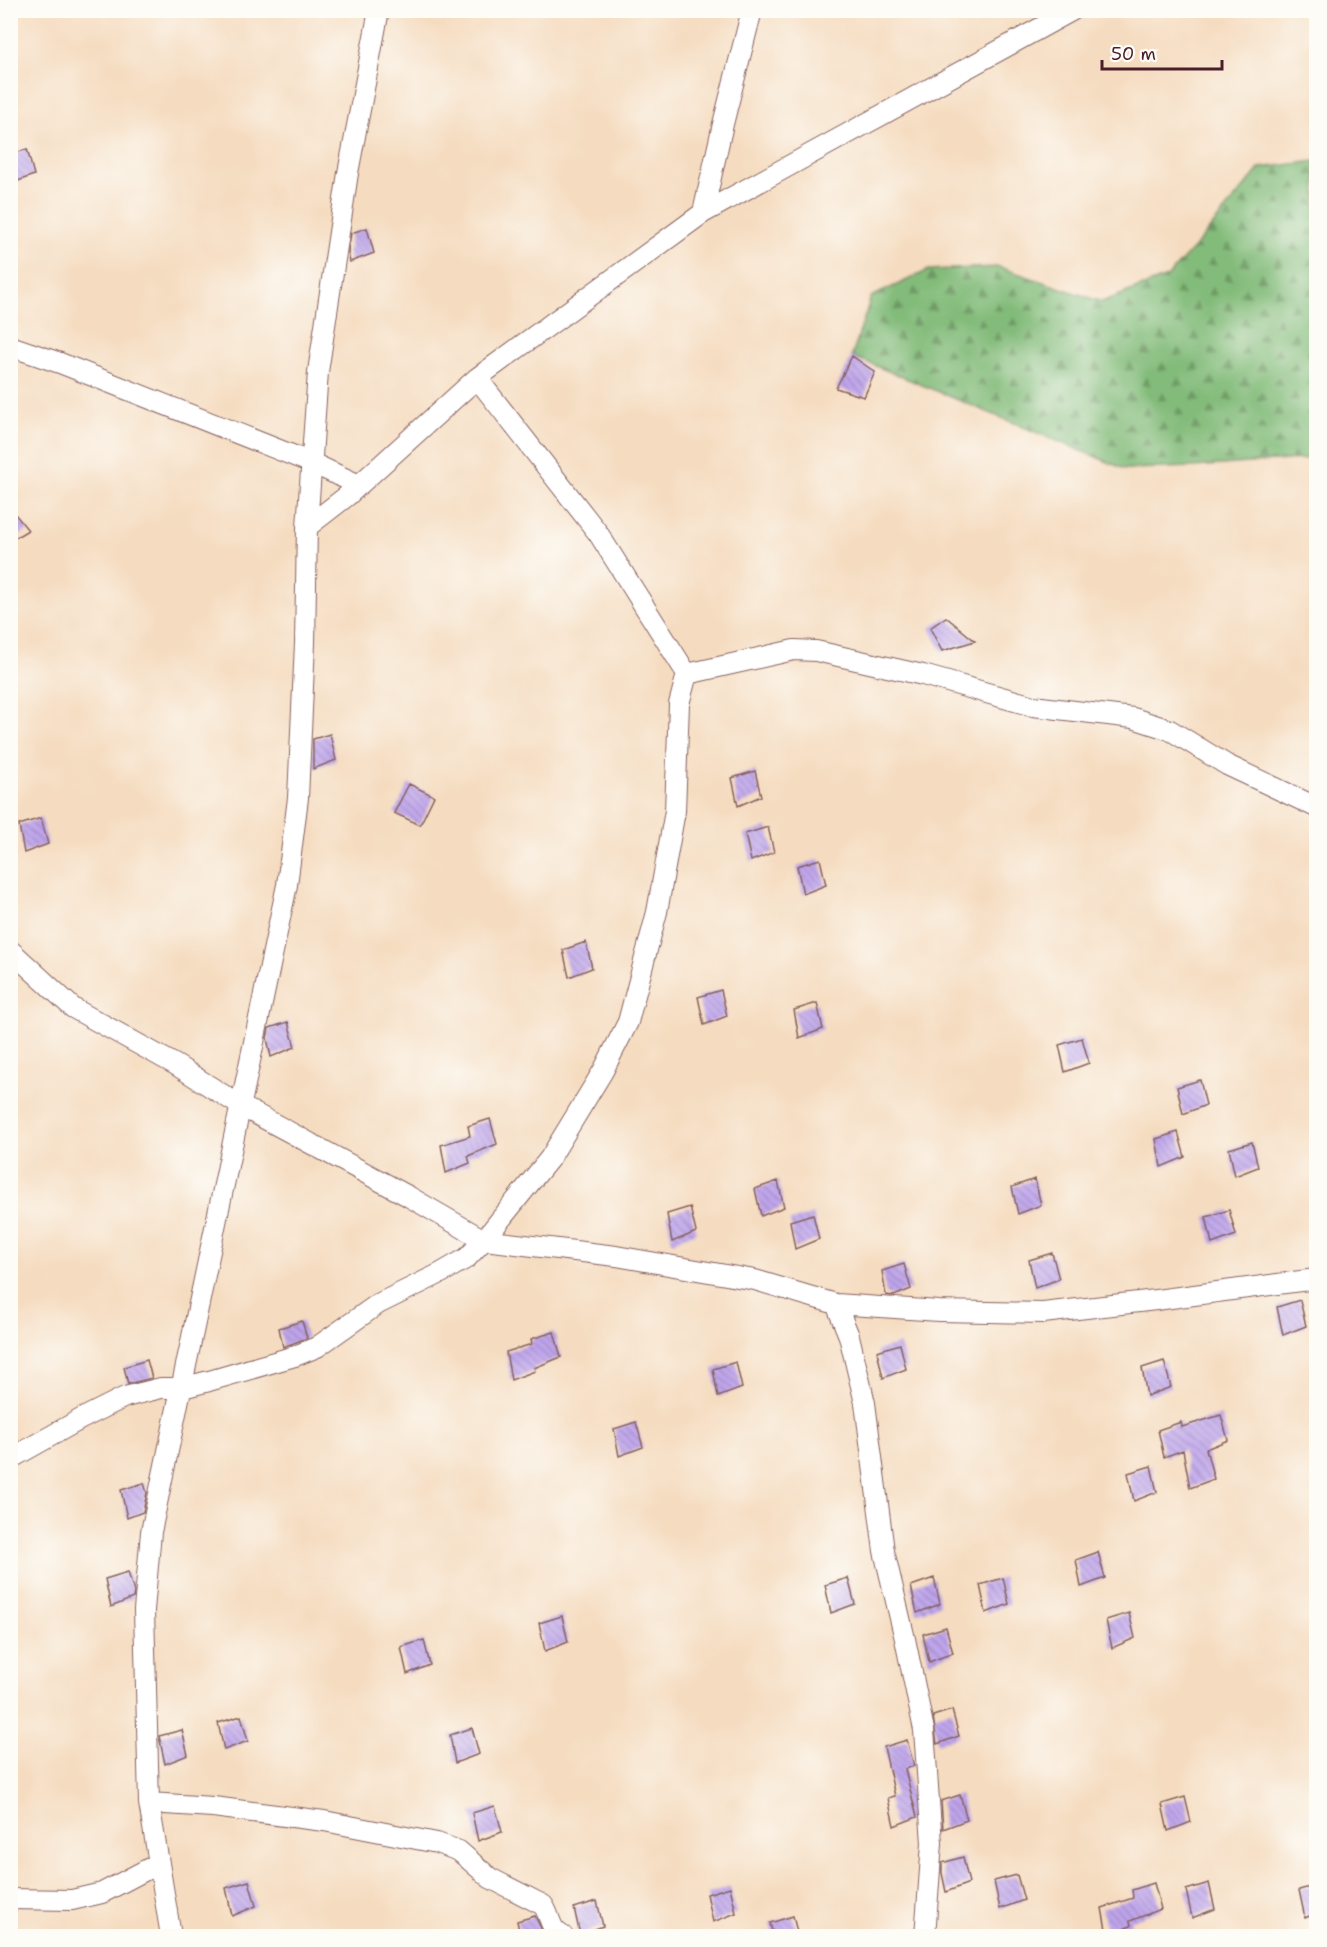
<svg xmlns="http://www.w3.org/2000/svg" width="1327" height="1947" font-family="'Shantell Sans',sans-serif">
<defs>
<pattern id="forest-firs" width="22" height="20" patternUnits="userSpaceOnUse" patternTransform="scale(1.5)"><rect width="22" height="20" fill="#83bc7a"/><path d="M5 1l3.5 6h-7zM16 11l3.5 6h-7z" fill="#6d9864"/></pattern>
<pattern id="building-back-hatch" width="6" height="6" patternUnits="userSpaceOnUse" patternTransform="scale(1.5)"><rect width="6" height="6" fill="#bfa5ec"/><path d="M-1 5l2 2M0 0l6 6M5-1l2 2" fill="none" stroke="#9d86bf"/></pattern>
</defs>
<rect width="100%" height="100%" fill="#fdfcf7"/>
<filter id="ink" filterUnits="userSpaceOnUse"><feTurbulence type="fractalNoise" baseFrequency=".0167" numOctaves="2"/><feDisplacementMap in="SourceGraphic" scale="12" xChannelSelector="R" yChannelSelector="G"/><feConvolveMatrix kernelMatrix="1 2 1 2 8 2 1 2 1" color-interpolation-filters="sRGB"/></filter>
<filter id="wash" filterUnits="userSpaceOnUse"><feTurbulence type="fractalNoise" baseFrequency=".008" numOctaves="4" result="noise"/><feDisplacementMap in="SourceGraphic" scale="24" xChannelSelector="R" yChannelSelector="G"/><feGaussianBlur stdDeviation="1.35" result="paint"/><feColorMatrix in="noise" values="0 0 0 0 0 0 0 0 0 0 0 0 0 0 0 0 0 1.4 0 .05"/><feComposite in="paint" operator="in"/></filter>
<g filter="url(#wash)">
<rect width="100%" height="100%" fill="#f5dcc0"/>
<path fill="url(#forest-firs)" stroke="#666e52" stroke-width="1.5" d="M1316,161V458L1193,467L1125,469L852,356L871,297L929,270L999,267L1102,302L1167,277L1199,242L1260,168Z"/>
<g id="blocks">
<path fill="url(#building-back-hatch)" d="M27,149L34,175L10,184V155Z
M367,228L374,253L350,262L348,253L351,233Z
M852,356L875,372L864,397L836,388Z
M10,508L28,530L10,541Z
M946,617L975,641L942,651L930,628Z
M330,734L336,760L313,769V739Z
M755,771L761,796L738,806L732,778Z
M409,784L434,796L420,825L394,813Z
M41,818L48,844L24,853L19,825Z
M768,827L774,852L751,861L745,834Z
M820,859L826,885L803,894L797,866Z
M586,942L592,968L569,977L563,950Z
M721,990L727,1016L704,1025L698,997Z
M817,1003L823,1029L799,1038L794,1010Z
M288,1022L295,1047L271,1057L267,1038L269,1028Z
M1082,1038L1089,1063L1065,1072L1059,1045Z
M1200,1080L1206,1105L1183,1114L1177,1087Z
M490,1119L497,1144L468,1156L470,1163L446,1173L441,1145L470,1136L468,1126Z
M1178,1132L1185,1157L1161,1167L1156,1139Z
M1252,1142L1258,1167L1235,1176L1229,1149Z
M1035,1179L1041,1205L1018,1214L1012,1187Z
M778,1181L784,1207L761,1216L755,1189Z
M690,1207L696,1232L672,1242L667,1214Z
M1229,1210L1236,1235L1212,1244L1206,1217Z
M813,1214L819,1239L795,1249L790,1221Z
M1052,1253L1059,1279L1035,1288L1029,1260Z
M904,1264L911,1289L894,1296L886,1295L882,1271Z
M1300,1300L1306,1326L1283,1335L1277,1307Z
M302,1321L307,1338L283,1347L279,1328Z
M554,1332L561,1357L534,1368L535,1371L511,1380L506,1352L532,1344L531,1339Z
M900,1344L906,1369L883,1378L877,1351Z
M147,1360L152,1378L128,1384L124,1367Z
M1164,1361L1171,1387L1147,1396L1142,1368Z
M736,1362L742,1388L718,1397L713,1369Z
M1221,1415L1228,1440L1206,1449L1214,1479L1190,1488L1183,1450L1164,1457L1158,1430L1181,1422L1182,1427Z
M636,1422L643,1447L619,1456L614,1429Z
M1151,1466L1157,1492L1134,1501L1128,1473Z
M144,1483L147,1493L143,1512L127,1518L121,1490Z
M1098,1552L1105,1578L1081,1587L1076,1560Z
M128,1572L134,1592L133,1598L111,1607L105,1579Z
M848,1578L855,1604L831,1613L825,1585Z
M934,1578L940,1604L917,1613L911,1586Z
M1003,1578L1009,1604L986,1613L980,1585Z
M1129,1613L1135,1638L1112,1648L1106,1620Z
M562,1616L568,1642L545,1651L539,1623Z
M946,1627L953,1653L929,1662L923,1634Z
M424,1640L430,1665L407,1674L401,1647Z
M952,1710L959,1736L937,1744L933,1716Z
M241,1716L248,1741L224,1750L218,1723Z
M472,1728L479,1754L455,1763L450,1735Z
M182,1730L188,1755L165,1764L159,1736Z
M907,1740L914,1766L905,1769L917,1817L894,1826L888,1798L895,1796L884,1747Z
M960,1795L967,1820L943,1829L941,1801Z
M1185,1797L1191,1822L1168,1831L1162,1804Z
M495,1806L502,1832L478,1841L472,1813Z
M963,1857L969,1883L946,1892L942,1873V1863Z
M1017,1875L1024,1900L1000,1909L994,1881Z
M249,1881L256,1906L232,1916L226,1888Z
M1154,1883L1161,1909L1130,1921L1131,1926L1107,1935L1102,1908L1133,1898L1132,1890Z
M1209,1883L1215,1909L1192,1918L1186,1890Z
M1317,1885V1913L1305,1918L1299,1890Z
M730,1887L736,1913L713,1922L707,1894Z
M597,1901L603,1926L580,1935L574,1908Z
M535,1916L545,1936H520L517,1921Z
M793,1916L798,1936H773L770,1923Z"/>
</g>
</g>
<g filter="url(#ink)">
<use href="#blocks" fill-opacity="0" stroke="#86615f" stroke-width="1.5"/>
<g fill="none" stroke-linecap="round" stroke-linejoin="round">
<defs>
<path id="street" d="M703,213L723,124L752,10
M10,346L60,363L312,463L359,485
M307,527L347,496L477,378L703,213L1073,10
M687,674L794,650L816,651L923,675L1033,706L1133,718L1170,730L1227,765L1316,807
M10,950L73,1008L176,1065L241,1106L408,1196L484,1240L616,1256L755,1280L836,1304L849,1336L865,1403L884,1551L905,1639L924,1730L932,1843L925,1936
M836,1304L939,1311L1043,1313L1156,1300L1316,1279
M10,1459L81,1419L125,1397L161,1388H182L209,1381L295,1356L317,1347L378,1304L441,1273L467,1258L484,1240L550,1158L603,1071L628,1022L657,912L675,811L679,704L687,674L598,533L477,378
M149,1803L213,1807L324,1821L437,1843L459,1851L490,1878L543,1905C551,1916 549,1930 563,1936
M10,1899L72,1900L102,1893L159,1863
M171,1936L149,1803L144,1610L151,1532L287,885L298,798L305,643L307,527L318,372L348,173L379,10"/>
</defs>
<use href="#street" stroke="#86615f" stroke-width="22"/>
<use href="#street" stroke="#fff" stroke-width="20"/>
</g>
</g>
<rect width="1327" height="1947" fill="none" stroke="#fdfcf7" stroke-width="36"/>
<path d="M1102 60v9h120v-9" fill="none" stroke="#4a1f2b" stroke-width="3"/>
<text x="1111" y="60" font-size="18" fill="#4a1f2b" stroke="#fdfcf7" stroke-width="4.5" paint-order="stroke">50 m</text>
</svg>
